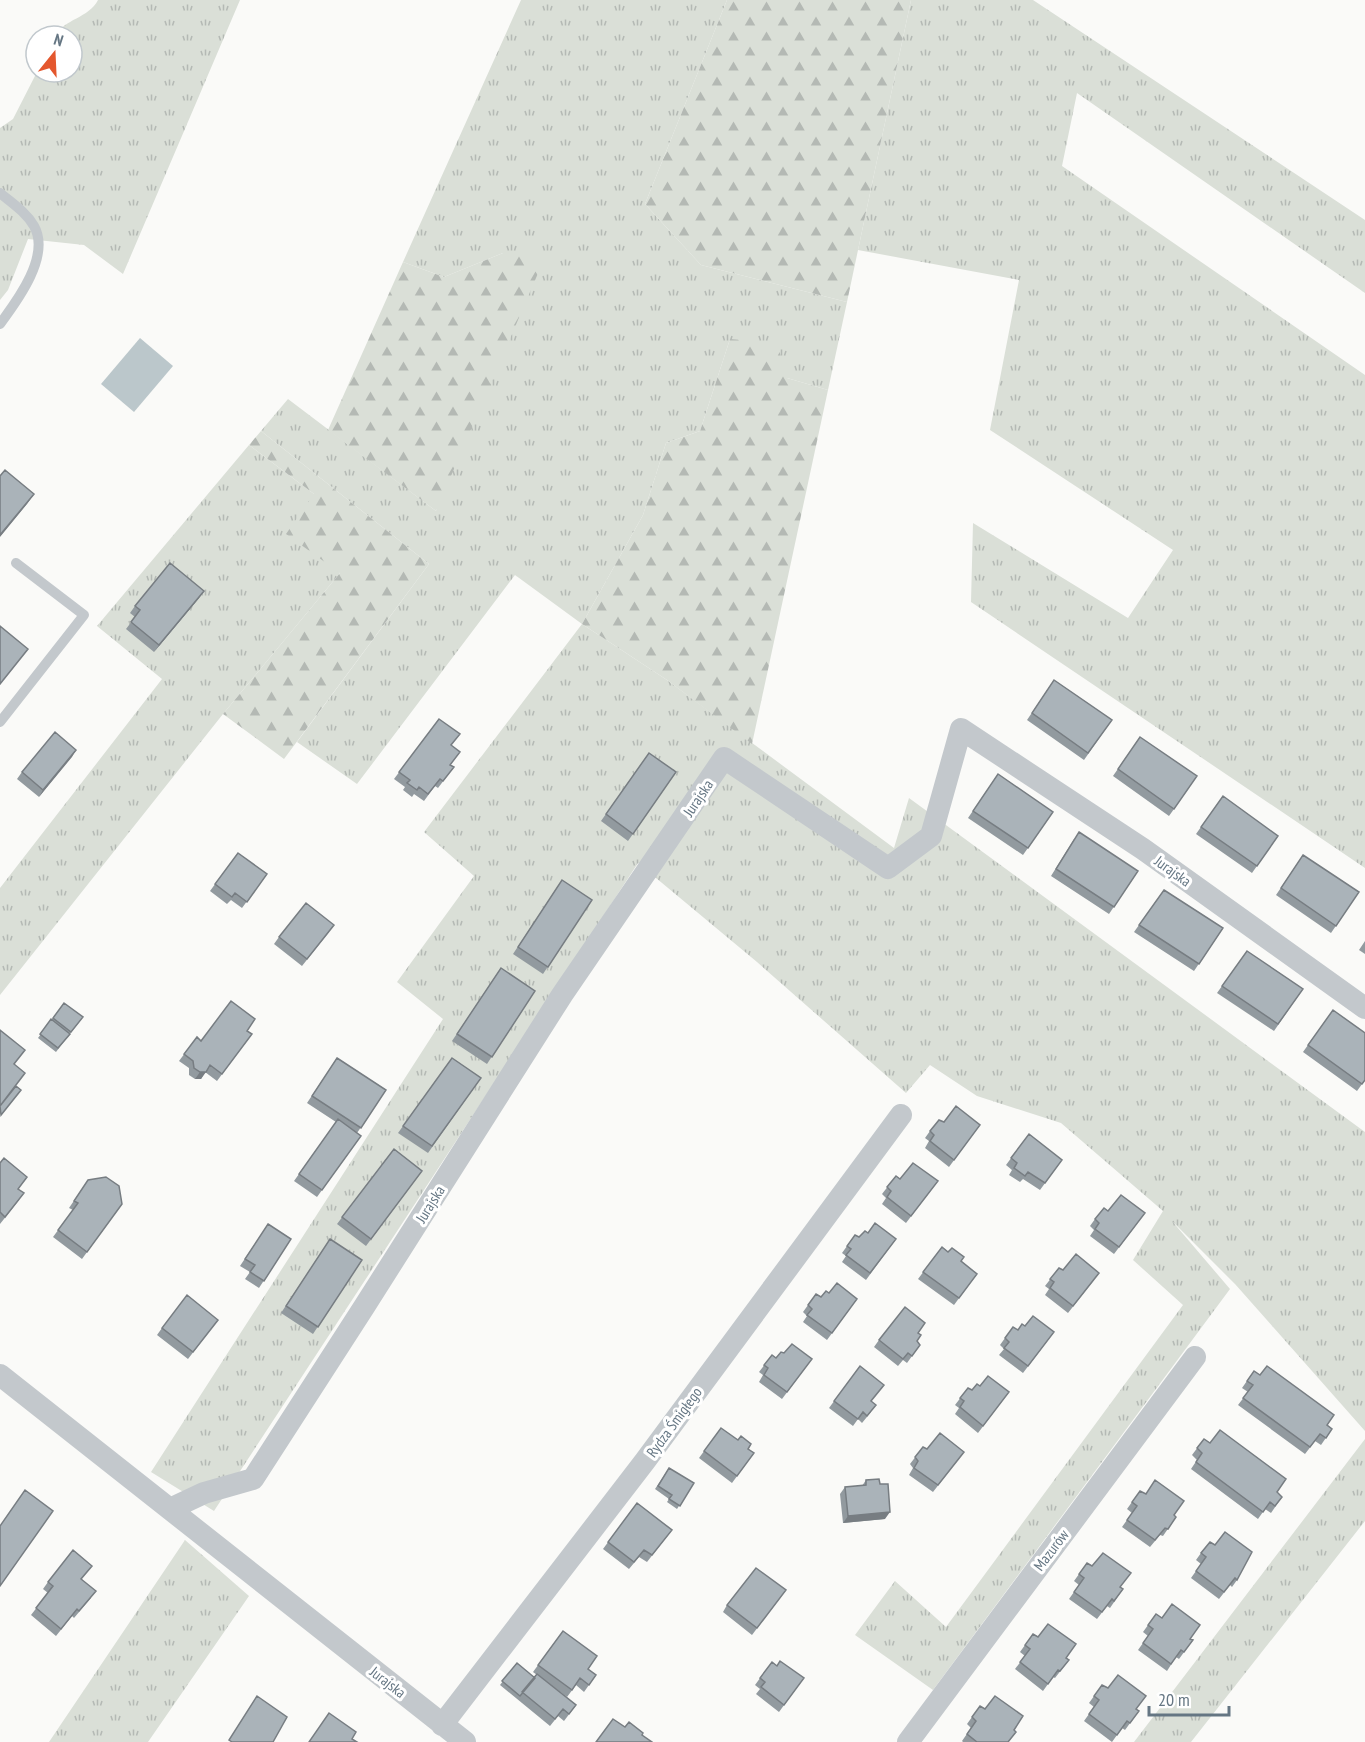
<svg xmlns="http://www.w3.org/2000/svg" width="1365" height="1742" font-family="'PT Sans Narrow',sans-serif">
<defs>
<pattern id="grass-tufts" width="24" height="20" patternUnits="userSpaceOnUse" patternTransform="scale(1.5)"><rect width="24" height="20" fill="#dadfd7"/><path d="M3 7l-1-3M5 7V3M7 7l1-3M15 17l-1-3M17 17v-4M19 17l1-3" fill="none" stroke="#b4b9b4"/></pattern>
<pattern id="forest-firs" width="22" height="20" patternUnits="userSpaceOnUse" patternTransform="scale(1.5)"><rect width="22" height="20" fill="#dadfd7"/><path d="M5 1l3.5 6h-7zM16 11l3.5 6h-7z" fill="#b4b9b4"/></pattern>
</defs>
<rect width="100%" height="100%" fill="#fafaf8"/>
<path fill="url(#grass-tufts)" d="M98,0H240L123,274L84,245L28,239L8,290L0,300V128L13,119L37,72H72V36H55C64,19 89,18 98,0Z
M521,0H727L645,204L701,265L847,302L828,390L787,378L730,339L700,431L666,443L643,515L582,624L667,680L894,848L909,798L1365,1132V1431L1235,1284L1172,1221L1230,1289L933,1690L855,1635L895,1581L946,1627L1183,1305L1133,1260L1163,1211L1061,1123L977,1096L930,1065L906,1093L757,962L638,863L214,1511L151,1472L443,1019L397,982L474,876L424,832L582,624L515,575L357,784L297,742L429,564L261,431L288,399L436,511L503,253L444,277L403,262Z
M911,0H1033L1365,220V293L1077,93L1062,166L1365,375V868L971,602L973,523L1128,618L1173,550L990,430L1019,280L858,250Z
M249,445L314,494L340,573L223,714L0,995V888L162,679L97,626Z
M1365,1439V1521L1191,1742H1134Z
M185,1540L249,1596L148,1742H49Z"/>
<path fill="url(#forest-firs)" d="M727,0H911L847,302L701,265L645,204Z
M503,253L545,257L436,511L328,430L403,262L444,277Z
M730,339L777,343L787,378L828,390L752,744L667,680L582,624L643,515L666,443L700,431Z
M261,431L429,564L284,759L223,714L340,573L286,534L314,494L249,445Z"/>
<path fill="#bbc7cb" d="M140,338L173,366L134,412L101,384Z"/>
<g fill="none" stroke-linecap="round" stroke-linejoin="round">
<path stroke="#c3c8cc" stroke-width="10" d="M0,193C12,203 26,212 34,226C51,256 17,301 0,324
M0,722L84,615L16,563"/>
<path stroke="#c3c8cc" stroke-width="22" d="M0,1375L465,1742
M170,1509L204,1493L253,1479L364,1307L562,995L724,758L888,868L931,836L961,729L1143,849L1365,1008
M442,1725L645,1461L901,1115
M908,1742L1195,1357"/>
</g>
<path fill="#929a9f" d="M199,598L154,652L126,629L135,617L130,613L135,606Z
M1054,680L1112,720L1084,760L1027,720Z
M439,719L452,745L451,765L454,767L438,788L435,786L424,801L414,794L412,797L403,790L405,787L394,779Z
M1140,737L1174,809L1169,816L1113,776Z
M76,750L39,797L17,779L22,772Z
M649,753L676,772L628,841L601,821Z
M998,774L1053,812L1023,855L968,818Z
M1223,796L1278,836L1252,873L1196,834Z
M1074,839L1138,871L1109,914L1051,876Z
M238,853L267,874L242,908L231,900L227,904L210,891Z
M1303,855L1359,892L1331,933L1276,895Z
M562,880L592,900L543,974L513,954Z
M1164,890L1223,928L1194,971L1134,932Z
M329,932L302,966L274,944L279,937Z
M1365,941V954L1359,950Z
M1247,951L1303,989L1274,1031L1217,993Z
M501,968L535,991L487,1064L452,1041Z
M64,1003L83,1017L56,1052L38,1038Z
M1333,1010L1365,1080L1357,1091L1303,1052Z
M247,1031L252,1034L217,1081L205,1072L201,1079H195L189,1075V1068L179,1061L197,1037L201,1041Z
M337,1058L386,1090L357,1133L361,1136L317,1197L294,1181L336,1122L307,1103Z
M452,1058L481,1078L428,1153L398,1133Z
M944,1122L980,1125L949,1167L925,1148L929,1141L925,1138L930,1131Z
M1029,1134L1062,1160L1040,1190L1023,1179L1020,1182L1009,1175L1012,1170L1006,1165Z
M394,1149L422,1171L366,1246L337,1224Z
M0,1163L19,1189V1200L0,1224Z
M896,1176L900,1179L938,1181L906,1223L882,1204L886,1198L882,1194Z
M88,1180L122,1204L82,1259L53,1237L73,1210L69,1208Z
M1108,1211L1145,1213L1114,1254L1090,1236L1094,1230L1090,1226L1095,1219Z
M268,1224L291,1239L259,1288L245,1279L250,1272L240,1266Z
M868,1233L896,1239L866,1280L842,1262L846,1256L842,1253L855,1235L859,1237Z
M330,1239L362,1260L313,1334L281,1313Z
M942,1247L961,1261L977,1274L954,1305L918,1279Z
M1059,1268L1063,1270L1094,1280L1068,1313L1045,1295L1049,1289L1045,1286Z
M829,1293L857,1299L827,1340L803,1322L807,1316L803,1312L816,1294L821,1297Z
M218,1320L188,1359L157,1335L162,1328Z
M1025,1326L1054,1332L1023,1373L999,1355L1004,1349L1000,1345L1005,1338Z
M918,1333L917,1341L920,1345L907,1363L903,1360L898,1366L874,1347L879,1340Z
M784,1353L812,1359L782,1399L759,1382L763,1375L759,1372L772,1355L776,1358Z
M860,1366L872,1401L871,1412L862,1423L858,1419L853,1426L829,1408Z
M1254,1371L1332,1429L1321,1445L1315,1441L1305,1454L1238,1405L1248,1392L1242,1388Z
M980,1386L1009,1392L978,1433L955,1414L959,1408L955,1405L968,1388L972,1390Z
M721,1428L754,1453L732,1483L699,1458Z
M1204,1439L1282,1497L1271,1513L1265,1509L1258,1519L1191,1469L1197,1460L1192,1455Z
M923,1447L927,1449L964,1452L933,1492L909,1475L913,1468L910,1464Z
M669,1468L694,1483L677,1509L667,1502L669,1499L655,1489Z
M866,1480L880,1484L885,1519L843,1523L840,1494L845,1487L862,1486Z
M1132,1502L1174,1515L1176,1517L1163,1536L1160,1535L1150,1547L1122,1527L1132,1513L1127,1509Z
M637,1503L672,1530L647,1562L639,1557L629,1569L603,1549Z
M1201,1553L1237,1580L1232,1587L1230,1585L1219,1599L1191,1578L1201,1564L1196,1560Z
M1087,1563L1123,1589L1110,1608L1107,1606L1097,1619L1069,1599L1079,1585L1074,1581Z
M82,1579L91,1598L74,1618L72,1616L56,1636L31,1615L48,1593L43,1589L48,1582Z
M786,1590L752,1635L723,1612L727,1605Z
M1156,1614L1193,1640L1179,1659L1176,1657L1167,1671L1138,1650L1148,1636L1143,1632Z
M563,1631L588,1669L596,1675L584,1692L576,1685L567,1697L551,1685L576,1705L564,1721L558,1716L550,1726L500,1685L517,1663L535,1678L537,1675L533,1672Z
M1025,1645L1067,1658L1069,1660L1055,1678L1053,1677L1043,1691L1015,1669L1025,1656L1020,1652Z
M772,1662L777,1666L804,1678L779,1712L756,1694L760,1689L755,1685Z
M1102,1685L1139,1711L1125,1730L1122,1728L1112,1742L1084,1721L1094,1707L1089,1703Z
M972,1717L1014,1730L1008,1742H963L962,1741L971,1728L967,1724Z"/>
<path fill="#777d82" d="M34,494L27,504L0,537V535Z
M204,591L199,598L154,652L159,645Z
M76,750L72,757L39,797L43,790Z
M200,1072H206L201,1079H195Z
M890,1512L885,1519L843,1523L848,1516Z"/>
<path fill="#aab3b9" stroke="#777d82" stroke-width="1.5" d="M5,470L34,494L0,535V476Z
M170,563L204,591L159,645L131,622L140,610L135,606Z
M0,626L28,649L0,684Z
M1054,680L1112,720L1088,753L1032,713Z
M439,719L460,734L451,745L460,752L450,765L454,767L443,781L440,779L428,794L419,787L417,790L407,783L410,780L399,772Z
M55,732L76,750L43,790L22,772Z
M1140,737L1197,776L1174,809L1118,769Z
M649,753L676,772L633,834L606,814Z
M998,774L1053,812L1028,848L973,811Z
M1223,796L1278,836L1257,866L1201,827Z
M1079,832L1138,871L1114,907L1056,869Z
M238,853L267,874L247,902L235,893L232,897L215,884Z
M1303,855L1359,892L1336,926L1281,888Z
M562,880L592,900L548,967L518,947Z
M1164,890L1223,928L1199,964L1139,925Z
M306,903L334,925L307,959L279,937Z
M1247,951L1303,989L1278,1024L1222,986Z
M501,968L535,991L492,1057L457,1034Z
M231,1001L255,1019L247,1031L252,1034L222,1074L210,1065L206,1072H200L194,1068L193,1061L184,1054L197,1037L201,1041Z
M64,1003L83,1017L71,1032L53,1018Z
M1333,1010L1365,1033V1080L1362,1084L1308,1045Z
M51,1019L70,1034L58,1048L40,1034Z
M0,1030L25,1050L14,1064L25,1073L0,1106Z
M337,1058L386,1090L361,1128L312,1096Z
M452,1058L481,1078L432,1146L403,1126Z
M16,1086L21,1090L1,1115L0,1106Z
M956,1106L980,1125L954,1160L930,1141L934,1135L930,1131L939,1120L944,1122Z
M338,1119L361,1136L322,1190L299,1174Z
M1029,1134L1062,1160L1045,1183L1028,1172L1025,1176L1014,1168L1017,1163L1011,1158Z
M394,1149L422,1171L371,1239L342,1217Z
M4,1158L27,1177L18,1189L24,1193L5,1217L0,1212V1163Z
M913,1163L938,1181L911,1216L887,1197L891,1191L887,1187L896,1176L900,1179Z
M106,1177L119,1186L122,1204L87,1252L58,1230L78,1203L74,1201L88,1180Z
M1121,1195L1145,1213L1119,1247L1095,1229L1099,1223L1095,1219L1104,1208L1108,1211Z
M875,1223L896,1239L870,1273L846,1255L851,1249L847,1246L855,1235L859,1237L865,1231L868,1233Z
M268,1224L291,1239L264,1281L250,1272L255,1265L245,1259Z
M330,1239L362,1260L318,1327L286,1306Z
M942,1247L948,1252L952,1248L964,1257L961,1261L977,1274L959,1298L923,1272Z
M1076,1254L1099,1273L1073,1306L1050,1288L1054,1282L1050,1279L1059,1268L1063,1270Z
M837,1283L857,1299L832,1333L807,1315L812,1309L808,1305L816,1294L821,1297L826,1291L829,1293Z
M187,1295L218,1320L193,1352L162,1328Z
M905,1307L925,1323L918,1333L921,1335L917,1341L920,1345L912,1356L908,1353L903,1359L879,1340Z
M1033,1316L1054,1332L1028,1366L1004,1348L1009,1342L1005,1338L1013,1327L1018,1330L1022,1324L1025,1326Z
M792,1344L812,1359L787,1392L764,1375L768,1368L764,1365L772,1355L776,1358L781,1352L784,1353Z
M860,1366L884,1385L871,1401L876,1405L867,1416L863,1412L858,1419L834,1401Z
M1267,1366L1334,1415L1327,1425L1332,1429L1326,1438L1320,1434L1310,1447L1243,1398L1253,1385L1247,1381L1254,1371L1260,1375Z
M988,1376L1009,1392L983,1426L960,1407L964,1401L960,1398L968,1388L972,1390L977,1384L980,1386Z
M721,1428L738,1440L741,1436L751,1444L748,1449L754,1453L737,1476L704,1451Z
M1220,1430L1286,1479L1277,1492L1282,1497L1275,1506L1270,1502L1263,1512L1196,1462L1202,1453L1197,1448L1204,1439L1210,1443Z
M940,1433L964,1452L938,1485L914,1468L918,1461L915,1457L923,1447L927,1449Z
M669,1468L694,1483L680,1506L669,1499L672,1495L658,1486Z
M879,1479L880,1484H888L890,1512L848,1516L845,1487L866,1485V1480Z
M1155,1480L1184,1501L1174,1515L1176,1517L1168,1529L1165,1528L1155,1540L1127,1520L1137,1506L1132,1502L1140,1491L1146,1494Z
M25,1490L53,1511L0,1586V1526Z
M637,1503L672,1530L652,1555L644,1550L634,1562L608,1542Z
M1225,1532L1252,1552L1237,1580L1235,1578L1224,1592L1196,1571L1206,1557L1201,1553L1210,1542L1215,1545Z
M73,1550L92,1566L81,1579L96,1591L79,1611L77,1609L61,1629L36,1608L53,1586L48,1582Z
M1103,1553L1131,1573L1120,1587L1123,1589L1114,1601L1112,1599L1102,1612L1074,1592L1084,1578L1079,1574L1087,1563L1092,1566Z
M756,1568L786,1590L757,1628L727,1605Z
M1172,1604L1200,1625L1190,1639L1193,1640L1184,1652L1181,1650L1171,1664L1143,1643L1153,1629L1148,1625L1156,1614L1162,1618Z
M1048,1624L1076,1644L1066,1658L1069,1660L1060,1671L1058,1670L1048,1684L1020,1662L1030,1649L1025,1645L1033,1634L1038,1637Z
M563,1631L597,1656L588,1669L596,1675L589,1685L580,1678L572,1690L538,1665Z
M780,1661L804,1678L784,1705L761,1687L765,1682L760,1678L772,1662L777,1666Z
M517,1663L535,1678L520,1696L502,1681Z
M537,1674L576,1705L569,1714L563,1709L555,1719L522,1692Z
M1118,1675L1146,1696L1136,1709L1139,1711L1130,1723L1127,1721L1117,1735L1089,1714L1099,1700L1094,1696L1102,1685L1108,1688Z
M257,1696L287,1717L273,1742H232L229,1740Z
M995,1696L1023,1716L1014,1730L1016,1732L1008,1742H977L967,1734L976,1721L972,1717L980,1706L985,1709Z
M329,1713L356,1732L352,1739L357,1742H309Z
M613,1719L625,1727L629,1722L643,1733L642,1735L652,1742H596Z"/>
<g text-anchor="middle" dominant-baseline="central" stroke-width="6" stroke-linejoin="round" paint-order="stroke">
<g font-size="15" fill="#657683" stroke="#fff">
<text transform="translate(698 798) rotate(-56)">Jurajska</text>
<text transform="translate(1173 871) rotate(36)">Jurajska</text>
<text transform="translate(430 1204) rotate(-58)">Jurajska</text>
<text transform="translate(674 1422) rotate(-54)">Rydza Śmigłego</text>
<text transform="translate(1051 1550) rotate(-53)">Mazurów</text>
<text transform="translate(388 1682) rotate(38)">Jurajska</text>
</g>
</g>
<g transform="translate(54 54) rotate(18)"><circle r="28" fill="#ffffff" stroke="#c1c8cd" stroke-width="1.5"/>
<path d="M0-4.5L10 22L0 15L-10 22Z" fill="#e4572e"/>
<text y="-9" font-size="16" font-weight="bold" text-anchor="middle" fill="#657683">N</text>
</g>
<path d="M1149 1706v9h80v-9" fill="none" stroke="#657683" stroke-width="3"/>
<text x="1158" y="1706" font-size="18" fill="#657683" stroke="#ffffff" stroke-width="4.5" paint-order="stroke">20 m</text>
</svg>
